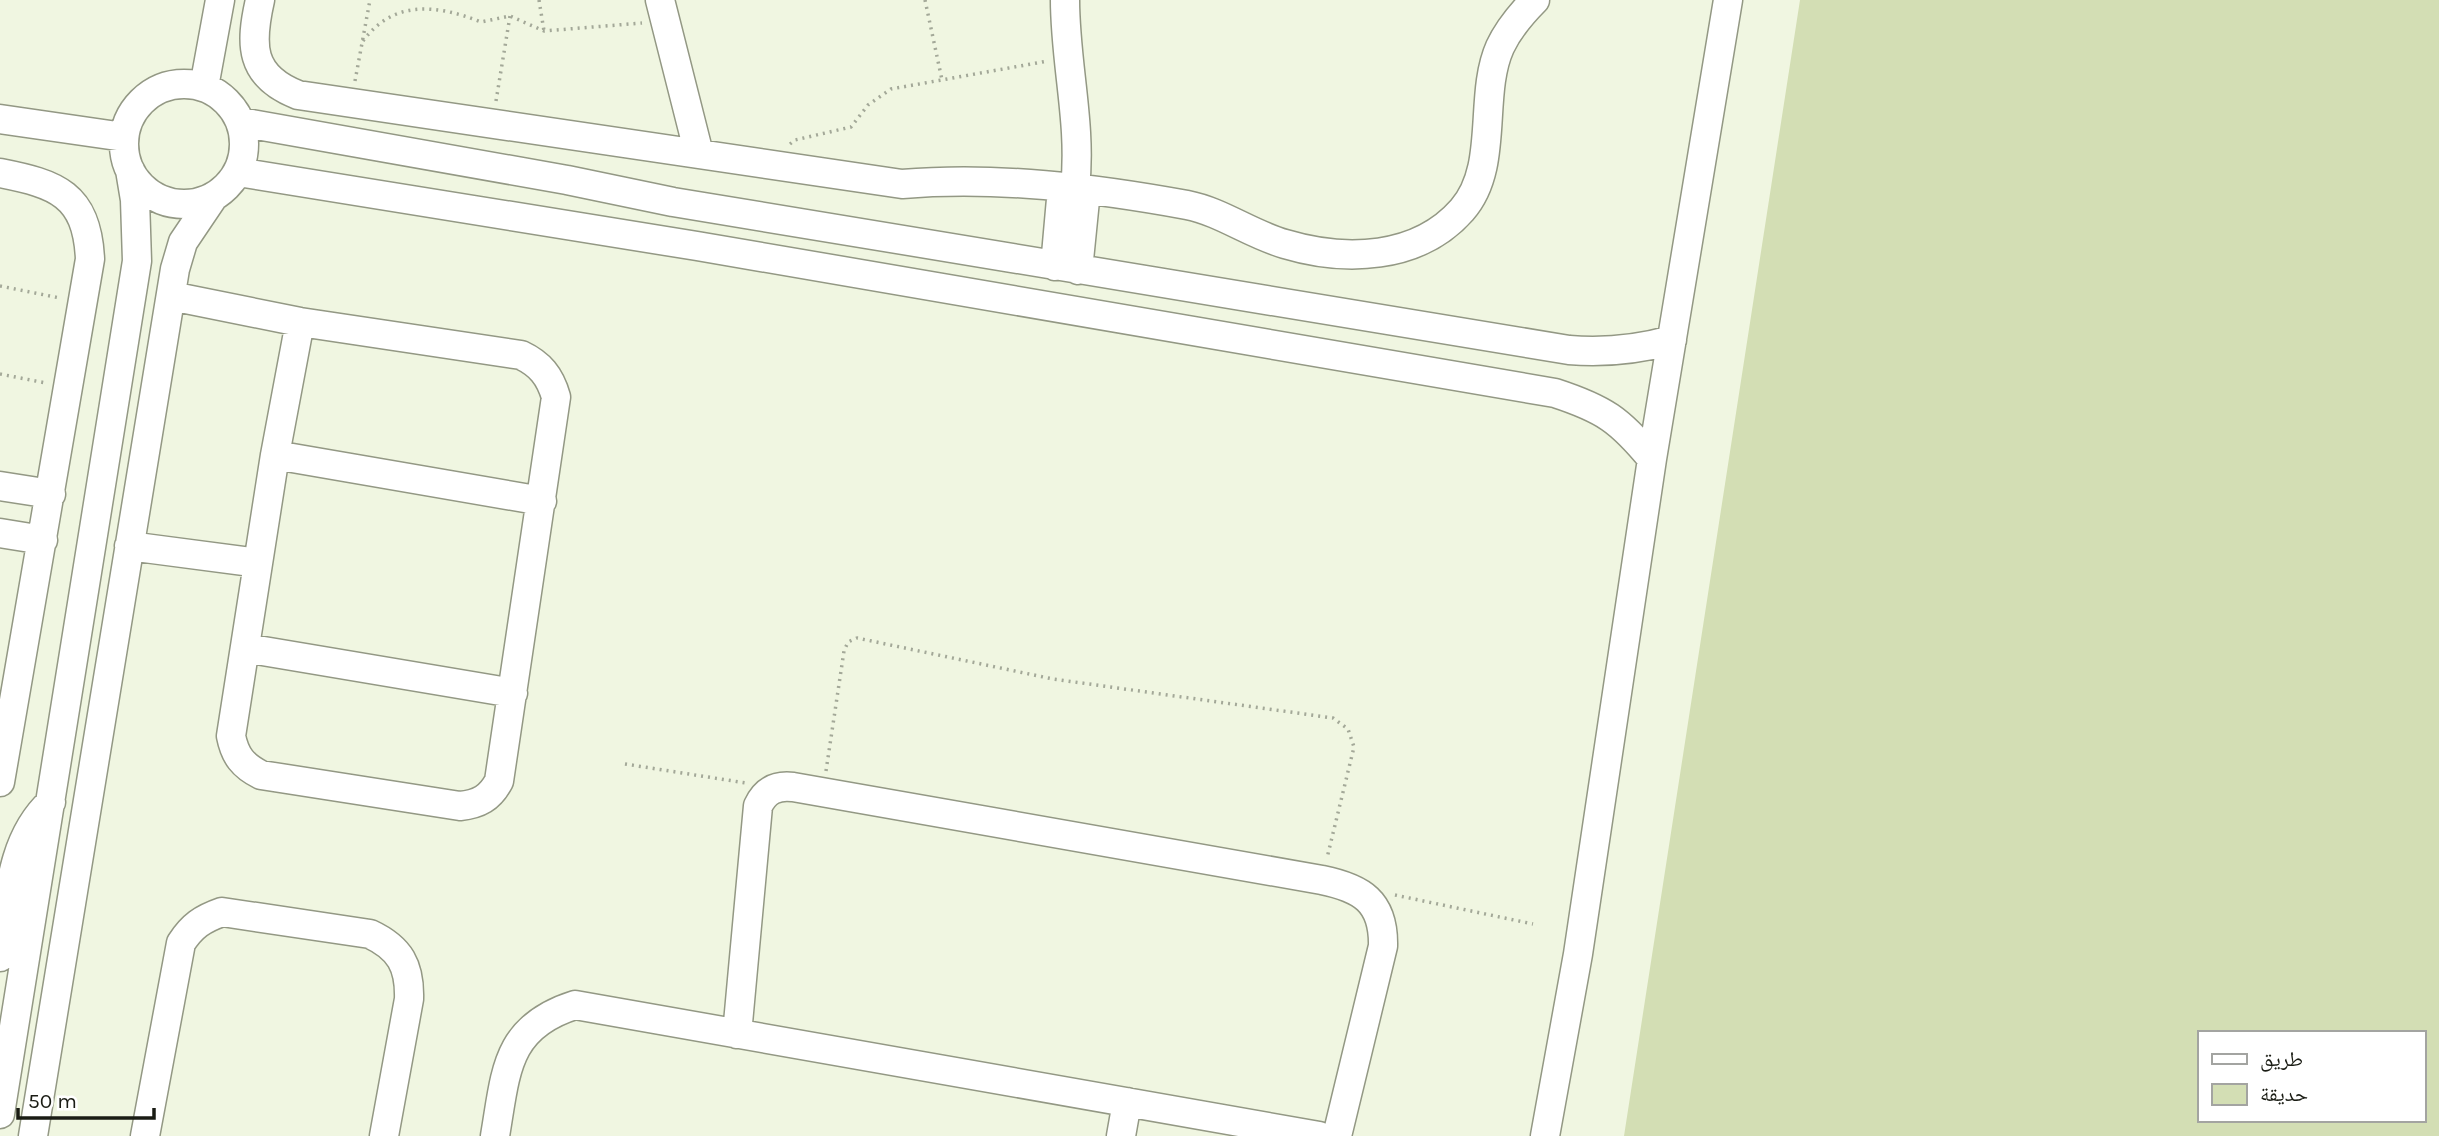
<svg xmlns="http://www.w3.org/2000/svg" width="2439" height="1136" font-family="Karla,'Noto Naskh Arabic',sans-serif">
<rect width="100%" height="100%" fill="#f0f6e1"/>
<path fill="#d3deb4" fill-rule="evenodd" d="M1800,0H2439V1136H1624ZM2199,1033H2423V1120H2199Z"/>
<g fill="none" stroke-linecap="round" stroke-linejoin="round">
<defs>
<path id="minor" d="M260,0C250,44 249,76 298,95L902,184C996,176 1094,188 1187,205C1222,212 1250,234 1285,244C1345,262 1418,260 1462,210C1500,167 1478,96 1500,47C1509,28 1521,14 1535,0
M660,0L699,154
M1065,0C1065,64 1082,124 1075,188
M124 144a60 60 0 1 1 120 0a60 60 0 1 1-120 0Z
M204,87L220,0
M0,119L124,137
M240,122L567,180L673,202L1569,350C1605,353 1636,350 1672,340
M238,172L697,246L1555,393C1604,409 1620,420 1652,459
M0,173C56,184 87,194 90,259L0,782
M1055,266L1062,188
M1078,270L1086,190
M171,296L300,322L521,355C540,364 550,376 556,397L499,781C490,798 479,804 460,806L261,775C243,766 235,756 231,736L275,455L300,322
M275,455L542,501
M0,486L51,494
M0,533L43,540
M129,546L258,563
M245,648L513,693
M0,957C9,904 9,840 51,802
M737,1034L758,806C765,791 776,785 793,787L1322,880C1361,888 1384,901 1383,946L1337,1136
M0,1114L137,261L135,200L130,170
M33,1136L175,269L183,242L214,196
M145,1136L181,943C192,926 202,919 222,912L370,934C400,948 410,966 409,999L384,1136
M495,1136C506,1072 505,1027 575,1005L1319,1136
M1121,1136L1127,1102
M1545,1136L1578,954L1652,459L1728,0"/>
</defs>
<use href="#minor" stroke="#939884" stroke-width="31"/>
<path stroke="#a3a898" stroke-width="3.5" stroke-dasharray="2 5" stroke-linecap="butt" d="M539,0L544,31
M925,0L942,80
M363,41C393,0 436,4 481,22L510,16L544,31L642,23
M355,81L370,0
M496,101L510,16
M790,144L795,140L851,127L868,105L891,89L1048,61
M0,286L60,298
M0,374L46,383
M625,764L746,783
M826,771L844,651L848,642L857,638L1053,679L1333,718L1348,729L1354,747L1327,858
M1395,895L1533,924"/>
<use href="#minor" stroke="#fff" stroke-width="28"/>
</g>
<rect x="2198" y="1031" width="228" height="91" fill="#ffffff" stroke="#a3a4a1" stroke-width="2"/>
<rect x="2212" y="1054" width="35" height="10" fill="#ffffff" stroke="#a3a4a1" stroke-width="2"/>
<text x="2260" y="1066" font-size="21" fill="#1a1c14">طريق</text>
<rect x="2212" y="1084" width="35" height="21" fill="#d3deb4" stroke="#a3a4a1" stroke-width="2"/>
<text x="2260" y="1101" font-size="21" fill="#1a1c14">حديقة</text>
<path d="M18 1108v10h136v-10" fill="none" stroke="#1a1c14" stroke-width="3.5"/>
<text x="28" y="1108" font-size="21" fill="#1a1c14" stroke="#ffffff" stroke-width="5" paint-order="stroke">50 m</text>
</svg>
